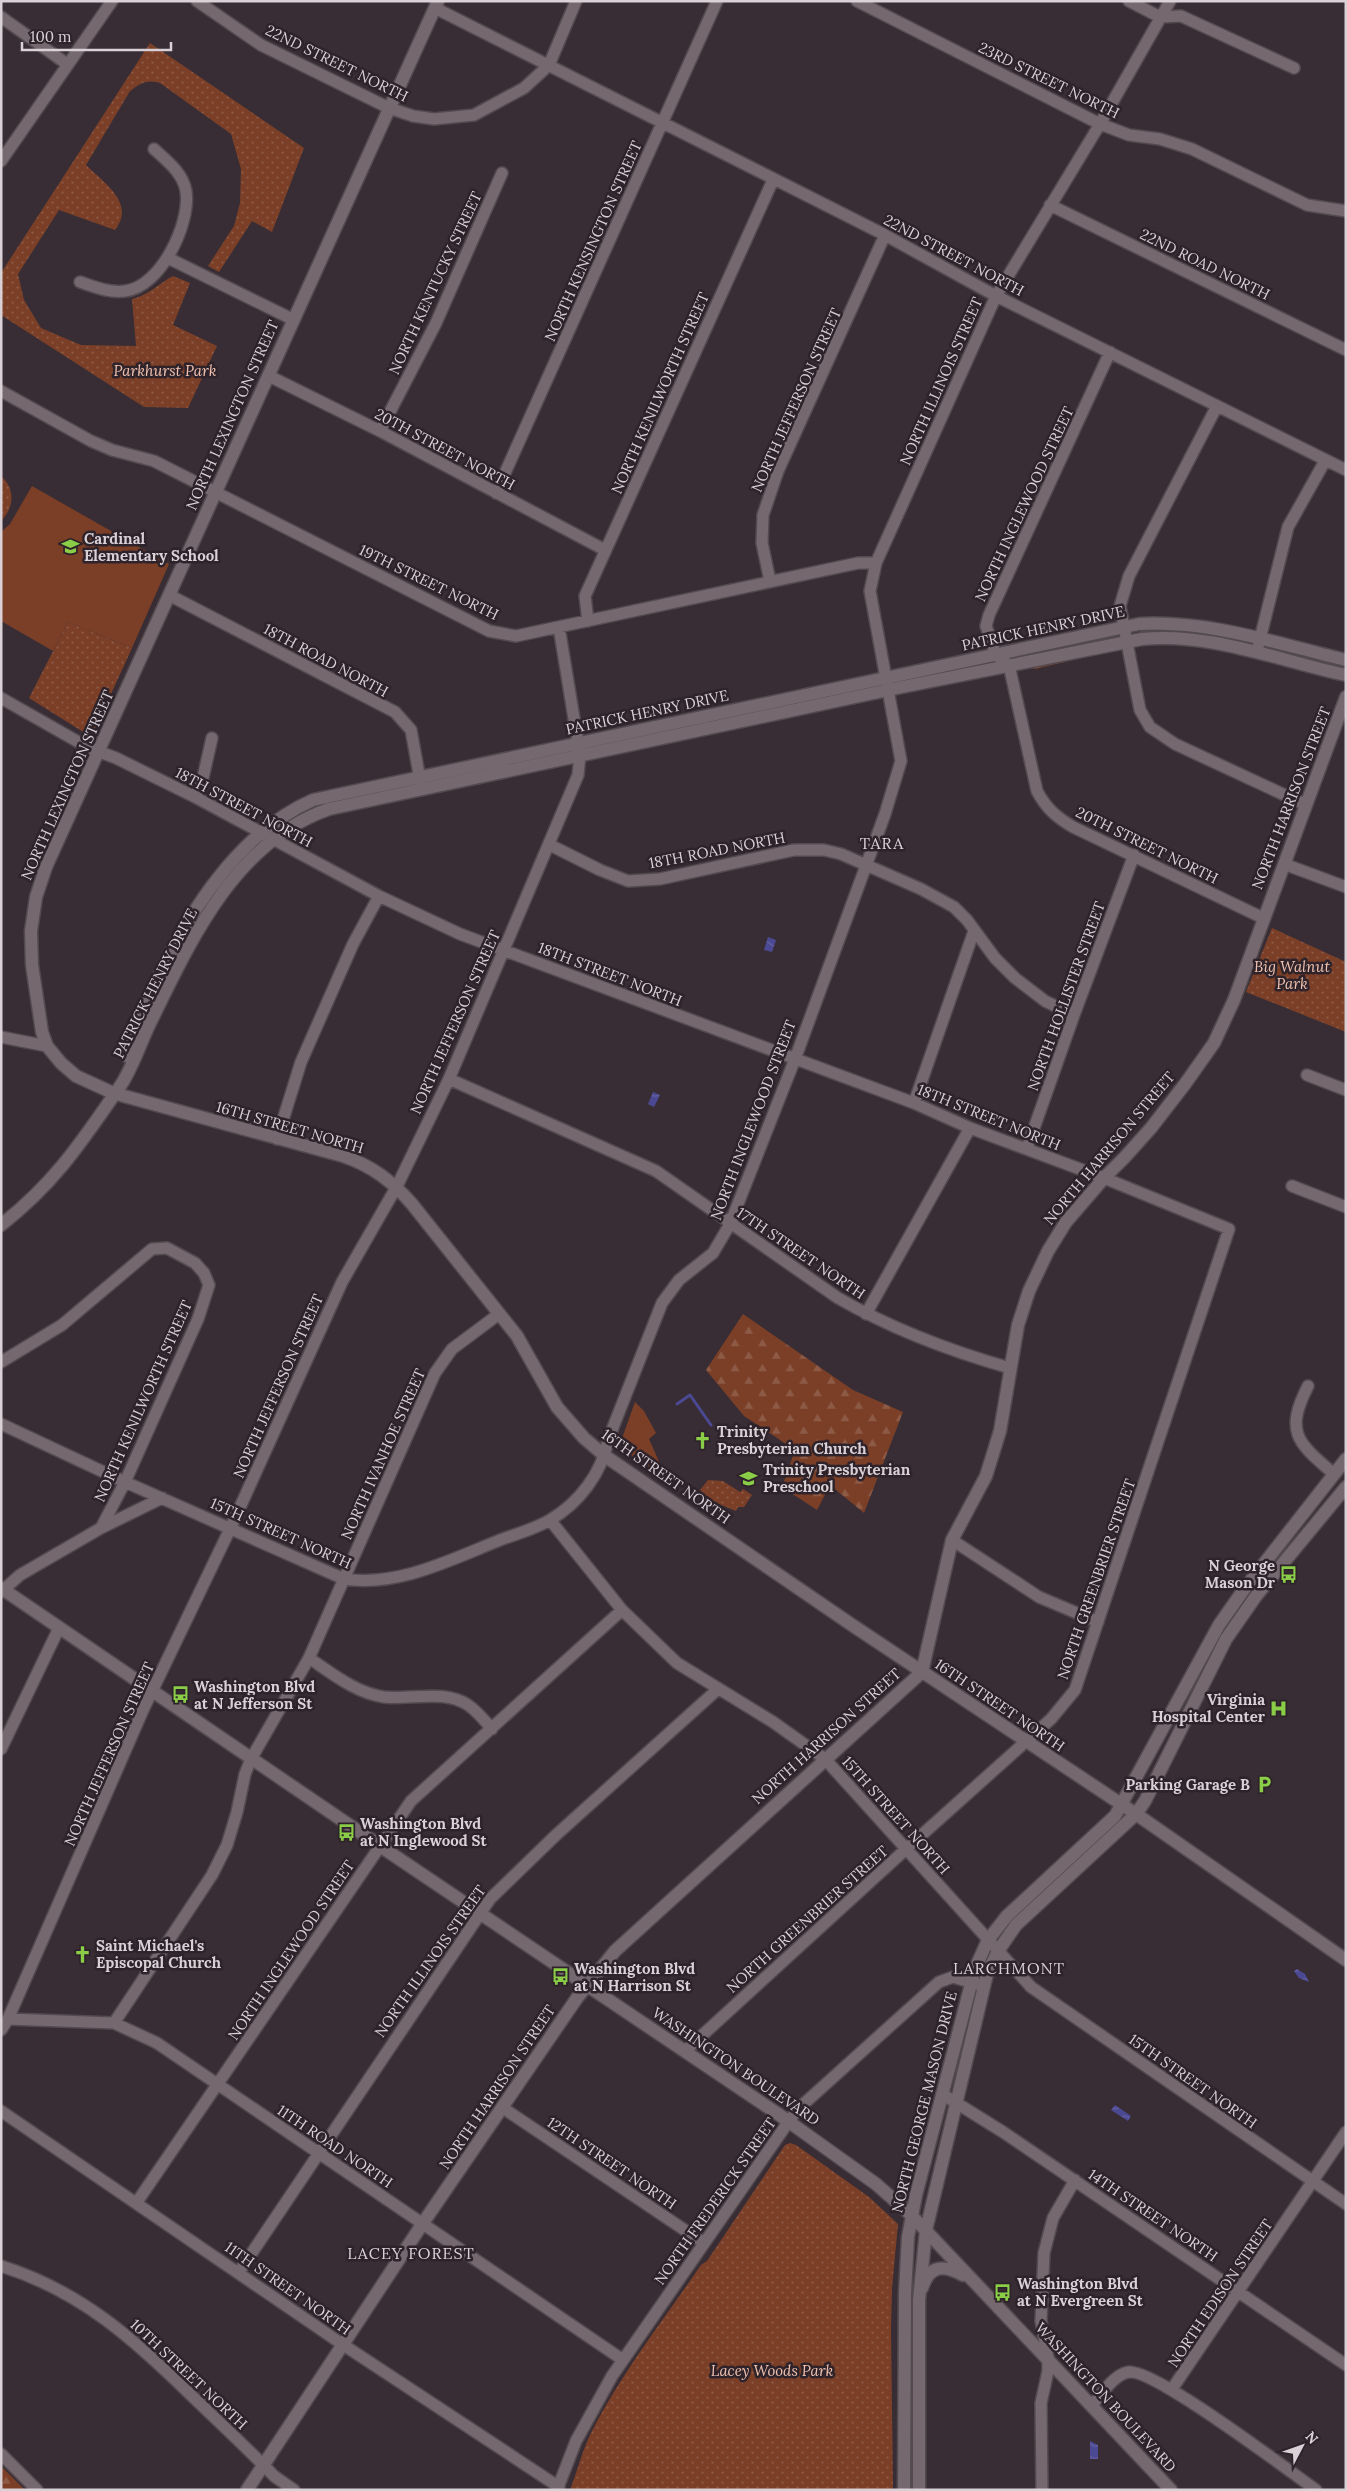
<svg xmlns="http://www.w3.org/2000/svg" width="1347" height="2491" font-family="Lora,serif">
<defs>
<pattern id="forest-firs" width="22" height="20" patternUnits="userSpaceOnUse" patternTransform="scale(1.25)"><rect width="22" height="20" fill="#7b3f27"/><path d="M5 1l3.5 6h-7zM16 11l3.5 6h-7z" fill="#8d5a46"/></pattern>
<pattern id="park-dots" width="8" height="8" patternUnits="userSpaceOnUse" patternTransform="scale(1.25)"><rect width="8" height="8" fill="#7b3f27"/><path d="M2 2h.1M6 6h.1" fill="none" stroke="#8d5a46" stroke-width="1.8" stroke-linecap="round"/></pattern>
<pattern id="water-waves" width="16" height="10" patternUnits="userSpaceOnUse" patternTransform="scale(1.25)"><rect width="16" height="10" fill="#4b4993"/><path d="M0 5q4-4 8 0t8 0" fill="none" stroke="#6462a1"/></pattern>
</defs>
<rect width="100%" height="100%" fill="#382d34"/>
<path fill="#7b3f27" d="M32,486L169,564L132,648L68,622L53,651L1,621V532L10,524Z
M635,1402L644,1411L656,1433L649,1439L661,1466L656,1475C645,1466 626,1456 621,1441Z"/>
<path fill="url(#forest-firs)" d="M743,1314L853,1390L903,1412L864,1513L830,1485L817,1510L782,1487L795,1450L744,1416L706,1370Z
M1,2466L25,2490H1Z"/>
<path fill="url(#park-dots)" d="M150,43L304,148L272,232L252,221L219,272L208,266L234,226L240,203L241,169L231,134L160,83C146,79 141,83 130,91L86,165C104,183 136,203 115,230L59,210L18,274L24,300L41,328L81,345L136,346L132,299C149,295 158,284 173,276L190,283L173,325L217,346L188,408L144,407L1,315V273Z
M1,476C16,489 14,508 1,521Z
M68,622L132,648L93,733L88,735L29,698Z
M1111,651L1035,669L1028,667Z
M1272,928L1346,962V1032L1246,992Z
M708,1480L723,1481L740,1492L743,1489L752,1495L744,1507H738L736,1511L714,1502L700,1490Z
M790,2143L796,2145L869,2197L898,2224L892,2288L891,2329L893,2490H570C578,2469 583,2448 593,2429C623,2371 664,2319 701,2265L707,2261L785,2145Z"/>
<path fill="url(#water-waves)" d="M768,937L776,940L772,952L764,950Z
M653,1092L660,1095L654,1107L648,1104Z
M1297,1969L1305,1974L1309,1982L1299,1978L1294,1971Z
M1115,2105L1131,2116L1128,2121L1111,2110Z
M1090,2441L1098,2445V2459H1090Z"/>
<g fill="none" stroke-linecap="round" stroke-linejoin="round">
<path stroke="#4b4993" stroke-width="3" d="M677,1404L690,1395L711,1425"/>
<defs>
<path id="minor" d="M197,1L261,45L389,108L413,116L434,119L474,115L524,88L549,65L576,1
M857,1L1100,124L1129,135L1160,139L1192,149L1307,205L1346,211
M1129,1L1160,17L1181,16L1294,68
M435,8L885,235L996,296L1346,470
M1,17L67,64
M1,161L112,1
M1050,205L1346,350
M168,258L294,320
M80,282C95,287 109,293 125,291C161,287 191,223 186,191C183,173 167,161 154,149
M1110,352L989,615L986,626L996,655L1009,665L1037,791C1046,808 1056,817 1073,827L1263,918
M269,376L380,431L605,550
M1,391L91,441L112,450L154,461L489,631L516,636L858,563H876
M1217,406L1129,576L1120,606L1140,710L1150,727L1175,744L1304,804
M380,431L436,323L502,173
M496,493L717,1
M770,581L762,543L763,515L778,471L885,235
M169,595L395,712L411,730L421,785
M588,621L585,596L773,180
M1258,647L1288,527L1325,461
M1,698L89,748L116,758L195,797L379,896L460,934L914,1103L970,1128L1104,1178L1229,1229L1075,1690L1051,1719L906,1849L685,2051
M195,797L202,782L212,738
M550,845L600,870L628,881L660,879L794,850H824L841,854L921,889L954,907L967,920L995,958L1015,978L1045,1001L1074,1015
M1284,864L1346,887
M1,1037L47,1046
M1307,1075L1346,1090
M449,1079L656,1171L838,1298C892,1329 950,1351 1010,1368
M914,1103L974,931
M277,1139L301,1062L353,944L379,896
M1027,1148L1074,1015L1134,855
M1292,1186L1346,1207
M866,1314L970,1128
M1,1362L62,1325L152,1249L167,1248L195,1263L204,1273L209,1285L198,1319L125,1482L101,1528L20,1575L1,1592
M1308,1386C1284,1433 1298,1443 1334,1474
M1,1424L125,1482L344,1579C398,1587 450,1560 500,1540C516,1534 535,1529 550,1520C579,1503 602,1473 608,1440L662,1303L679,1280L713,1253L730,1224L795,1059L885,814L901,761L870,591L876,563L996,296L1100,124L1170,1
M550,1520L622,1610L677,1663L773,1722L825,1759L1031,1987L1346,2204
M101,1528L162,1498
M952,1540L1039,1597L1098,1622
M309,1658C333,1674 356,1693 384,1697C411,1700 444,1689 468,1705C477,1711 485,1721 492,1729
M1,1749L59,1628
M8,2019L114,2023L157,2043L623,2360
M114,2023L212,1875L227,1845L237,1812L245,1774L251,1759L309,1658L435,1373L452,1349L499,1314
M1,2030L8,2019L143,1710L231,1527L342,1282L397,1186L449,1079L578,775L580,755L559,627
M942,2094L1003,2132L1346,2365
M503,2108L704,2243
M1,2111L342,2344L559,2487
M137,2202L411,1801L622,1610
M1,2266C81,2291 135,2340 193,2397C220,2423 248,2449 274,2476L294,2490
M239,2272L490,1899L556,1835L718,1689
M1172,2389L1346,2132
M1092,2405C1102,2394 1114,2374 1129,2372C1155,2369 1288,2470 1316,2490
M1,2454L37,2490
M557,2490L576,2441L612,2376L789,2121L798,2109L939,1982L953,1977L983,1986
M1042,2490L1041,2403L1048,2371V2358L1041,2321L1044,2253L1053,2218L1075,2180"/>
<path id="tertiary" d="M438,1L46,867L36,897L31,931L32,965L42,1032L47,1046L61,1063L76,1076L113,1093L343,1156C372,1166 392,1181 412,1204L517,1336L557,1407L584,1438L605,1456L852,1625L1136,1814L1346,1960
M127,1056C158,963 219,841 313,800L1139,624C1210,620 1278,644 1346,660
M1,1225C56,1182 82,1141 121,1085C134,1065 142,1038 153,1017C193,935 237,841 329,809L902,687L1142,639C1210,632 1280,661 1346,675
M247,2490L423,2223L577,1998L615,1951L922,1672L952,1540L986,1476L1000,1431L1018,1325L1029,1291L1048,1251L1066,1222L1104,1178L1125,1157L1151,1128L1185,1084L1214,1043L1234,1000L1346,697"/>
<path id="secondary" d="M1,1588L380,1846L778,2114L876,2184L911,2215L1171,2490
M922,2288C930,2264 944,2265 963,2275
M904,2490L905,2293L908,2237L916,2195L975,1969L988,1940L1007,1916L1115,1816L1219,1625L1245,1588L1346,1459
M919,2490V2300L926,2230L987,1974L998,1951L1016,1925L1136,1814L1145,1801L1226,1639L1256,1596L1346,1487"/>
</defs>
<use href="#minor" stroke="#534a50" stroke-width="14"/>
<use href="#tertiary" stroke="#534a50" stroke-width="15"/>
<use href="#secondary" stroke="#534a50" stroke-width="15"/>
<use href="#minor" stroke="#75686f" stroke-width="11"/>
<use href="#tertiary" stroke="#75686f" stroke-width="12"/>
<use href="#secondary" stroke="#75686f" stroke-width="12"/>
</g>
<defs>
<symbol id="school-bare" viewBox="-9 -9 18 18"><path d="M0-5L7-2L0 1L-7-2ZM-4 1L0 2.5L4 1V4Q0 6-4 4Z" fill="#8ace48" stroke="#2e232a" stroke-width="2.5" paint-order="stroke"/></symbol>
<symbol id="church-bare" viewBox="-9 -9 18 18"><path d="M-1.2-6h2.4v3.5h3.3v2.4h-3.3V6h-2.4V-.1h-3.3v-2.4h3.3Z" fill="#8ace48" stroke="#2e232a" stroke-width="2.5" paint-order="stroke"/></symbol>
<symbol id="bus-bare" viewBox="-9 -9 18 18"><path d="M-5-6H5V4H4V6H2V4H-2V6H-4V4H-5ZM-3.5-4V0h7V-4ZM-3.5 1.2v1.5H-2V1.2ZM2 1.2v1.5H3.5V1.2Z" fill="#8ace48" stroke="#2e232a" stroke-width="2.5" paint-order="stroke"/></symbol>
<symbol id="hospital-bare" viewBox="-9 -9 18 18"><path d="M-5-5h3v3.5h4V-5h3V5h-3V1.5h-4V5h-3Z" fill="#8ace48" stroke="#2e232a" stroke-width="2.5" paint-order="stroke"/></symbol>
<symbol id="parking-bare" viewBox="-9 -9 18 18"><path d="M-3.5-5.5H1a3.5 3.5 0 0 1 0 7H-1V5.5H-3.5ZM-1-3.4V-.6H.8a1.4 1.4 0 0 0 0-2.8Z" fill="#8ace48" stroke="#2e232a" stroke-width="2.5" paint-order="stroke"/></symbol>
</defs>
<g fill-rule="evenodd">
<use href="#school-bare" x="58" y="534" width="25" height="25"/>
<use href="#church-bare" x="690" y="1428" width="25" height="25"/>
<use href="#school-bare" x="736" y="1466" width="25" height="25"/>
<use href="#bus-bare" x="1276" y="1562" width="25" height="25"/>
<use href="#bus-bare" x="168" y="1682" width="25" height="25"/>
<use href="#hospital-bare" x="1266" y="1696" width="25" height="25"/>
<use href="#parking-bare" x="1252" y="1772" width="25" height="25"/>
<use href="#bus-bare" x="334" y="1820" width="25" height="25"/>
<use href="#church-bare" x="70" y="1942" width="25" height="25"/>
<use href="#bus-bare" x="548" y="1964" width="25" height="25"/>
<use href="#bus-bare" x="990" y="2280" width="25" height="25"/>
</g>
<g text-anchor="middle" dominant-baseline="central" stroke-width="5" stroke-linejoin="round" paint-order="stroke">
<g font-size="15" fill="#d9d1d6" stroke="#2e232a">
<text transform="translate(337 63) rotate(26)">22ND STREET NORTH</text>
<text transform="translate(1049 80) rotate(26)">23RD STREET NORTH</text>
<text transform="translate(593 241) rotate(-66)">NORTH KENSINGTON STREET</text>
<text transform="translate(954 255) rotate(28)">22ND STREET NORTH</text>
<text transform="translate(1205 264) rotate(26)">22ND ROAD NORTH</text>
<text transform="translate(435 283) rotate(-65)">NORTH KENTUCKY STREET</text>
<text transform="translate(941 381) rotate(-66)">NORTH ILLINOIS STREET</text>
<text transform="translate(660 393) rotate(-66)">NORTH KENILWORTH STREET</text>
<text transform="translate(796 400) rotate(-66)">NORTH JEFFERSON STREET</text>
<text transform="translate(232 415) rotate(-66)">NORTH LEXINGTON STREET</text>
<text transform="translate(445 449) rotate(28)">20TH STREET NORTH</text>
<text transform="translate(1024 504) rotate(-65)">NORTH INGLEWOOD STREET</text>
<text transform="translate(429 582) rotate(26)">19TH STREET NORTH</text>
<text transform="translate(1043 628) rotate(-12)">PATRICK HENRY DRIVE</text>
<text transform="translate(326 660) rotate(28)">18TH ROAD NORTH</text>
<text transform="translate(647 712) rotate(-12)">PATRICK HENRY DRIVE</text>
<text transform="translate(67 785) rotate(-66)">NORTH LEXINGTON STREET</text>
<text transform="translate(1291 798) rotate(-69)">NORTH HARRISON STREET</text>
<text transform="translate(244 807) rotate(28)">18TH STREET NORTH</text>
<text transform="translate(1147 845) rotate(26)">20TH STREET NORTH</text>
<text transform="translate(717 850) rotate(-11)">18TH ROAD NORTH</text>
<text transform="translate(610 974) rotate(21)">18TH STREET NORTH</text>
<text transform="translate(155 983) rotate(-63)">PATRICK HENRY DRIVE</text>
<text transform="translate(1066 996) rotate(-70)">NORTH HOLLISTER STREET</text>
<text transform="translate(455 1022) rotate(-66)">NORTH JEFFERSON STREET</text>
<text transform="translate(989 1117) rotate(22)">18TH STREET NORTH</text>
<text transform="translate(753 1120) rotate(-69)">NORTH INGLEWOOD STREET</text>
<text transform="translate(290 1127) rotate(16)">16TH STREET NORTH</text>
<text transform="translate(1109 1148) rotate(-50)">NORTH HARRISON STREET</text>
<text transform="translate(801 1253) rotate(34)">17TH STREET NORTH</text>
<text transform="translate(278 1386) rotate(-66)">NORTH JEFFERSON STREET</text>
<text transform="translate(143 1401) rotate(-66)">NORTH KENILWORTH STREET</text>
<text transform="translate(383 1454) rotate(-66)">NORTH IVANHOE STREET</text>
<text transform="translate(666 1476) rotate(35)">16TH STREET NORTH</text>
<text transform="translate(281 1533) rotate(24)">15TH STREET NORTH</text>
<text transform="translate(1096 1579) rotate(-71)">NORTH GREENBRIER STREET</text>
<text transform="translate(1000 1705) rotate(34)">16TH STREET NORTH</text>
<text transform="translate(826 1736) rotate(-42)">NORTH HARRISON STREET</text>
<text transform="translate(109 1754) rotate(-66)">NORTH JEFFERSON STREET</text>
<text transform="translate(896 1815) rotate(48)">15TH STREET NORTH</text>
<text transform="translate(807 1919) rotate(-42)">NORTH GREENBRIER STREET</text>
<text transform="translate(291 1950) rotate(-56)">NORTH INGLEWOOD STREET</text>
<text transform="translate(430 1961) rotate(-55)">NORTH ILLINOIS STREET</text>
<text transform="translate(736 2066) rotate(34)">WASHINGTON BOULEVARD</text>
<text transform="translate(1193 2081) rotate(35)">15TH STREET NORTH</text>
<text transform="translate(497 2087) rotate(-56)">NORTH HARRISON STREET</text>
<text transform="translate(924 2102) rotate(-76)">NORTH GEORGE MASON DRIVE</text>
<text transform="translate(335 2146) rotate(34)">11TH ROAD NORTH</text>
<text transform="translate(612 2163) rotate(34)">12TH STREET NORTH</text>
<text transform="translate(715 2201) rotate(-55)">NORTH FREDERICK STREET</text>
<text transform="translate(1153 2215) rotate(34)">14TH STREET NORTH</text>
<text transform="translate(288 2288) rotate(35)">11TH STREET NORTH</text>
<text transform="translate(1220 2293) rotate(-56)">NORTH EDISON STREET</text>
<text transform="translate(189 2374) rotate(43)">10TH STREET NORTH</text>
<text transform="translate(1106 2397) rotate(47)">WASHINGTON BOULEVARD</text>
</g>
<g font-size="15" font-style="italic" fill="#f1c2b0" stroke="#2e232a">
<text x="165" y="370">Parkhurst Park</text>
<text x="1292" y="966">Big Walnut<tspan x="1292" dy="17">Park</tspan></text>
<text x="772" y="2370">Lacey Woods Park</text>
</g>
<g font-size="15" font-weight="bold" fill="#d9d1d6" stroke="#2e232a" text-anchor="start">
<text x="84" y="538">Cardinal<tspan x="84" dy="17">Elementary School</tspan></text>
<text x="717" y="1431">Trinity<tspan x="717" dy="17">Presbyterian Church</tspan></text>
<text x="763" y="1469">Trinity Presbyterian<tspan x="763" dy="17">Preschool</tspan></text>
<text x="1275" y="1565" text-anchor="end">N George<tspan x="1275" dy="17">Mason Dr</tspan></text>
<text x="194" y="1686">Washington Blvd<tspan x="194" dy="17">at N Jefferson St</tspan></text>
<text x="1265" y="1699" text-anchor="end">Virginia<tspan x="1265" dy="17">Hospital Center</tspan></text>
<text x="1250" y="1784" text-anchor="end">Parking Garage B</text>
<text x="360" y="1823">Washington Blvd<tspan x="360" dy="17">at N Inglewood St</tspan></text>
<text x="96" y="1945">Saint Michael's<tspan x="96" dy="17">Episcopal Church</tspan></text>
<text x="574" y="1968">Washington Blvd<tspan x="574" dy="17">at N Harrison St</tspan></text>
<text x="1017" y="2283">Washington Blvd<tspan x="1017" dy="17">at N Evergreen St</tspan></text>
</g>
<g font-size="16" letter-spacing="1" fill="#d9d1d6" stroke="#2e232a">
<text x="882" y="843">TARA</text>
<text x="1009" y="1968">LARCHMONT</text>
<text x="411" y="2253">LACEY FOREST</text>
</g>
</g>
<rect width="1347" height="2491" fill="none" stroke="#d9d1d6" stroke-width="5"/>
<g transform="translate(1302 2446) rotate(49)" stroke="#2e232a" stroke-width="4" paint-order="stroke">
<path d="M0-4L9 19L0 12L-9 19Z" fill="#d9d1d6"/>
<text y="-8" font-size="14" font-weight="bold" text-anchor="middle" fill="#d9d1d6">N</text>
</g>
<path d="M22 42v8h149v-8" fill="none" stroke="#d9d1d6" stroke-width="2.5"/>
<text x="30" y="42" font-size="15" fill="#d9d1d6" stroke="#2e232a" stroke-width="4" paint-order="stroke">100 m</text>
</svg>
